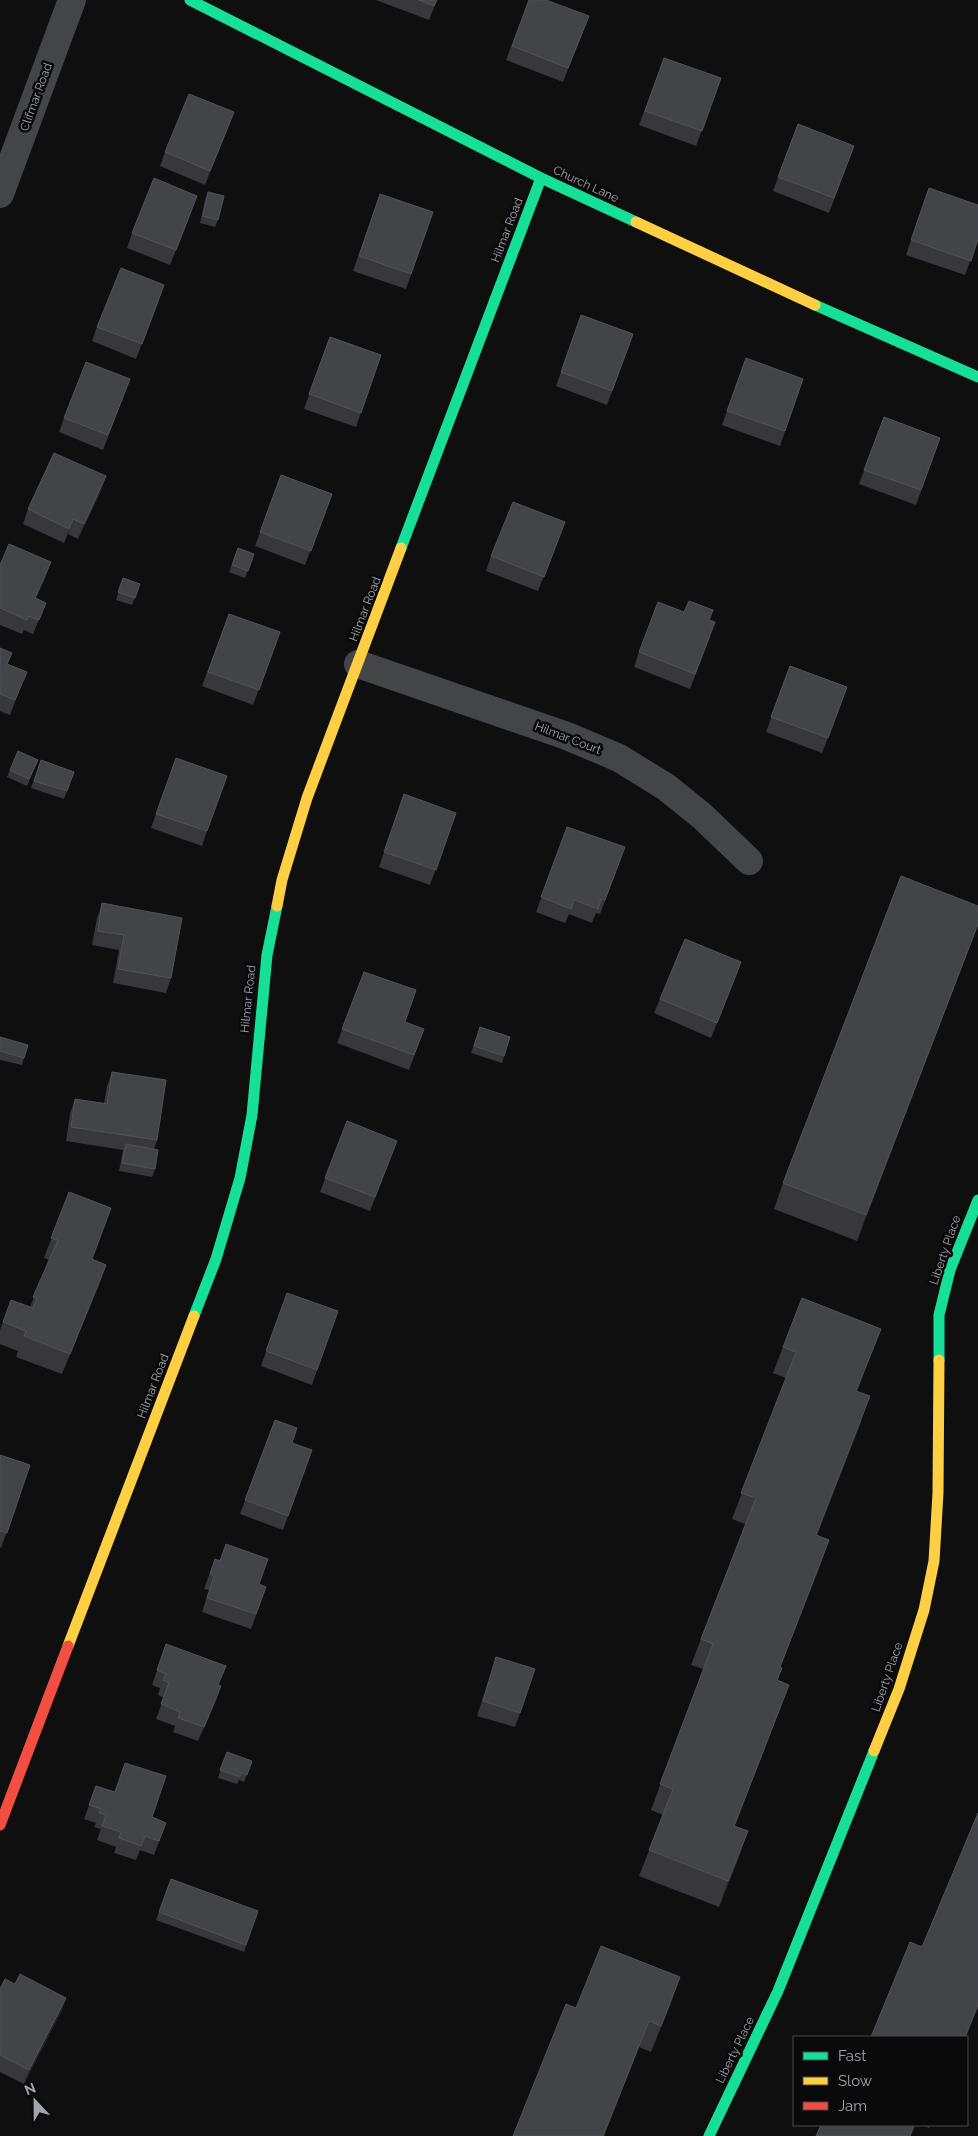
<svg xmlns="http://www.w3.org/2000/svg" width="978" height="2136" font-family="Raleway,sans-serif">
<rect width="100%" height="100%" fill="#0f0f10"/>
<g fill="none" stroke-linecap="round" stroke-linejoin="round">
<path stroke="#444549" stroke-width="28" d="M0,194L72,0
M358,664L567,736L619,758L666,787L702,816L749,861"/>
<path stroke="#16e098" stroke-width="11" d="M190,0L541,178L636,222
M815,305L978,377
M401,548L541,178
M194,1316L216,1259L240,1178L252,1115L267,955L277,906
M939,1360V1315L950,1270L978,1200
M709,2136L778,1991L874,1751"/>
<path stroke="#ffcf43" stroke-width="11" d="M636,222L815,305
M277,906L282,880L307,798L401,548
M68,1646L194,1316
M874,1751L899,1689L924,1610L934,1561L938,1493L939,1360"/>
<path stroke="#f24e42" stroke-width="11" d="M0,1825L68,1646"/>
</g>
<path fill="#38383c" d="M376,0H437L429,20Z
M529,0L583,31L563,82L506,60Z
M664,58L721,78L696,146L639,125Z
M234,112L205,185L160,166L165,152Z
M798,124L854,146L829,213L773,191Z
M929,188L978,239L965,275L906,255Z
M208,192L218,220L215,227L200,223L205,200Z
M380,194L433,212L406,289L353,271Z
M192,210L170,265L127,248L132,233Z
M159,300L136,359L92,341L97,327Z
M581,315L633,334L607,405L556,386Z
M330,337L381,355L356,427L304,409Z
M746,358L803,379L780,446L722,425Z
M130,379L103,450L59,432L64,418Z
M884,417L940,438L916,505L859,484Z
M281,475L332,494L305,565L255,546Z
M106,476L101,491L78,539L68,534L64,543L23,524L28,509Z
M565,522L538,591L486,571L491,556Z
M238,548L254,554L245,578L229,572Z
M0,565L46,576L36,598L46,603L33,634L24,630L22,634L0,625Z
M123,578L140,584L132,605L116,600Z
M684,612L709,620L710,637L690,689L634,667L639,652Z
M229,614L280,632L253,705L202,686Z
M0,648L8,664L21,686L10,715L0,711Z
M790,666L847,687L822,753L766,732Z
M176,758L207,831L202,846L151,828Z
M38,760L27,786L7,777L10,770Z
M41,760L74,772L64,799L31,788Z
M404,794L456,813L430,885L379,867Z
M567,827L625,847L600,914L596,913L592,923L569,914L565,923L536,912Z
M102,903L171,978L166,993L113,983L119,950L92,945L97,918Z
M978,925L857,1241L774,1209L783,1183Z
M741,962L711,1038L654,1013L660,999Z
M364,972L405,1022L424,1029L409,1070L337,1043Z
M480,1027L510,1037L502,1063L471,1053Z
M0,1037L24,1058L22,1065L0,1060Z
M112,1072L157,1140L154,1149L155,1169L152,1177L119,1171L123,1150L66,1141L70,1114L75,1099L104,1103L107,1086Z
M347,1121L397,1141L370,1211L320,1192Z
M69,1192L92,1259L106,1265L99,1285L62,1374L16,1357L18,1351L0,1344V1330L11,1300L30,1307L49,1260L44,1258Z
M287,1293L317,1370L312,1385L261,1366Z
M783,1347L871,1355L857,1391L861,1422L817,1535L820,1566L780,1667L778,1680L779,1711L735,1826L739,1857L719,1907L639,1876L663,1815L651,1810L703,1669L691,1665L745,1524L732,1519L786,1378L773,1373Z
M275,1420L292,1443L312,1450L283,1530L240,1514Z
M0,1455L30,1465L1,1548L0,1547Z
M226,1544L259,1584L266,1587L251,1629L202,1612L209,1590L204,1589L215,1559L220,1561Z
M166,1644L218,1685L216,1701L198,1741L173,1732L175,1726L156,1719L164,1698L158,1695L160,1688L152,1685Z
M496,1657L520,1713L515,1727L477,1716Z
M227,1752L252,1761L244,1782L239,1780L237,1784L218,1778Z
M96,1786L152,1817L166,1823L154,1855L140,1850L136,1860L114,1853L116,1847L97,1840L101,1829L94,1827L96,1823L84,1819Z
M171,1879L258,1911L244,1952L156,1920Z
M15,1984L66,1998L61,2012L24,2084L0,2072V1989Z
M671,2003L651,2052L639,2047L604,2136H513L576,2008Z
M922,2125H930L929,2128Z"/>
<path fill="#232325" d="M234,112L229,126L205,185L210,171Z
M106,476L101,491L78,539L84,524Z
M73,519L68,534L64,543L69,529Z
M51,562L46,576L30,612L35,598Z
M978,925L857,1241L866,1215Z
M741,962L736,977L711,1038L717,1023Z
M106,1265L99,1285L62,1374L70,1354Z
M881,1329L871,1355L847,1417L856,1391Z
M870,1396L861,1422L807,1561L816,1535Z
M829,1540L820,1566L770,1693L780,1667Z
M789,1685L779,1711L725,1852L734,1826Z
M221,1686L216,1701L198,1741L204,1727Z
M748,1831L739,1857L719,1907L728,1881Z
M680,1977L671,2003L651,2052L661,2026Z
M66,1998L61,2012L24,2084L29,2070Z
M978,2005V2008L966,2037H965Z
M649,2021L604,2136H603Z
M914,2125H916L911,2136H910Z"/>
<path fill="#434448" stroke="#525358" d="M419,0H437L434,6Z
M529,0H546L589,16L568,68L512,46Z
M664,58L721,78L702,131L645,111Z
M189,94L234,112L210,171L165,152Z
M798,124L854,146L834,198L778,177Z
M154,178L197,196L176,250L132,233Z
M929,188L978,205V239L971,261L911,240Z
M208,192L224,196L218,220L203,216Z
M380,194L433,212L411,274L359,256Z
M121,268L164,285L142,344L97,327Z
M581,315L633,334L612,391L561,372Z
M330,337L381,355L361,413L309,394Z
M746,358L803,379L785,431L727,411Z
M86,362L130,379L108,435L64,418Z
M884,417L940,438L921,490L864,470Z
M54,453L106,476L84,524L73,519L69,529L28,509Z
M281,475L332,494L311,551L260,532Z
M513,502L565,522L544,577L491,556Z
M9,544L51,562L35,598L46,603L39,620L29,616L27,620L0,608V565Z
M238,548L254,554L248,571L232,565Z
M123,578L140,584L135,598L118,592Z
M689,601L713,610L709,620L715,622L695,674L639,652L658,602L684,612Z
M229,614L280,632L259,690L208,672Z
M0,648L12,653L7,664L27,672L15,700L0,694Z
M790,666L847,687L828,738L771,717Z
M18,751L38,760L29,779L10,770Z
M176,758L227,776L207,831L156,814Z
M41,760L74,772L67,791L34,781Z
M404,794L456,813L436,870L384,852Z
M567,827L625,847L605,900L601,899L598,909L574,900L571,909L541,897Z
M901,876L978,906V924L866,1215L783,1183Z
M102,903L182,918L171,978L118,969L124,935L98,931Z
M685,939L741,962L717,1023L660,999Z
M364,972L416,990L405,1022L424,1029L414,1055L342,1029Z
M480,1027L510,1037L504,1056L474,1046Z
M0,1037L28,1045L24,1058L0,1051Z
M112,1072L166,1080L157,1140L71,1127L75,1099L107,1104Z
M347,1121L397,1141L375,1197L325,1178Z
M126,1144L158,1150L155,1169L122,1163Z
M69,1192L111,1208L92,1259L106,1265L70,1354L24,1336L26,1331L3,1322L11,1300L33,1308L37,1299L33,1297L58,1240L51,1238Z
M287,1293L338,1311L317,1370L266,1351Z
M802,1298L881,1329L856,1391L870,1396L816,1535L829,1540L780,1667L782,1668L777,1680L789,1685L734,1826L748,1831L728,1881L649,1850L673,1789L660,1784L713,1644L701,1639L756,1498L741,1493L796,1352L783,1347Z
M275,1420L297,1428L292,1443L312,1450L288,1516L245,1500Z
M0,1455L30,1465L7,1533L0,1531Z
M226,1544L268,1559L259,1584L266,1587L256,1614L207,1598L214,1576L210,1574L215,1559L220,1561Z
M166,1644L226,1666L218,1685L221,1686L204,1727L178,1718L180,1712L161,1704L169,1683L163,1680L166,1674L157,1670Z
M496,1657L535,1669L520,1713L483,1701Z
M227,1752L252,1761L247,1775L241,1772L240,1777L220,1770Z
M125,1763L166,1776L152,1817L166,1823L159,1841L145,1836L141,1846L119,1838L121,1832L102,1826L106,1815L99,1813L101,1809L89,1805L96,1786L115,1792Z
M978,1813V2005L965,2037H871L910,1942L922,1947Z
M171,1879L258,1911L246,1945L159,1912Z
M601,1946L680,1977L661,2026L649,2021L603,2136H513L566,2004L576,2008Z
M20,1974L66,1998L29,2070L0,2055V1989L5,1979L15,1984Z
M821,2125H914L910,2136H816Z"/>
<g text-anchor="middle" dominant-baseline="central" stroke-width="5" stroke-linejoin="round" paint-order="stroke">
<g font-size="12" fill="#a2a4b0" stroke="#0b0a0b">
<text transform="translate(36 97) rotate(-70)">Clifmar Road</text>
<text transform="translate(586 184) rotate(25)">Church Lane</text>
<text transform="translate(507 230) rotate(-69)">Hilmar Road</text>
<text transform="translate(365 609) rotate(-69)">Hilmar Road</text>
<text transform="translate(568 738) rotate(21)">Hilmar Court</text>
<text transform="translate(248 999) rotate(-84)">Hilmar Road</text>
<text transform="translate(945 1250) rotate(-71)">Liberty Place</text>
<text transform="translate(153 1386) rotate(-69)">Hilmar Road</text>
<text transform="translate(887 1677) rotate(-71)">Liberty Place</text>
<text transform="translate(735 2050) rotate(-64)">Liberty Place</text>
</g>
</g>
<rect x="793" y="2036" width="175" height="90" fill="#0b0a0b" stroke="#47484d"/>
<rect x="803" y="2052" width="25" height="8" fill="#16e098" stroke="#47484d"/>
<text x="838" y="2061" font-size="15" fill="#a2a4b0">Fast</text>
<rect x="803" y="2077" width="25" height="8" fill="#ffcf43" stroke="#47484d"/>
<text x="838" y="2086" font-size="15" fill="#a2a4b0">Slow</text>
<rect x="803" y="2102" width="25" height="8" fill="#f24e42" stroke="#47484d"/>
<text x="838" y="2111" font-size="15" fill="#a2a4b0">Jam</text>
<g transform="translate(35 2101) rotate(338)" stroke="#0b0a0b" stroke-width="4" paint-order="stroke">
<path d="M0-4L9 19L0 12L-9 19Z" fill="#a2a4b0"/>
<text y="-8" font-size="14" font-weight="bold" text-anchor="middle" fill="#a2a4b0">N</text>
</g>
</svg>
